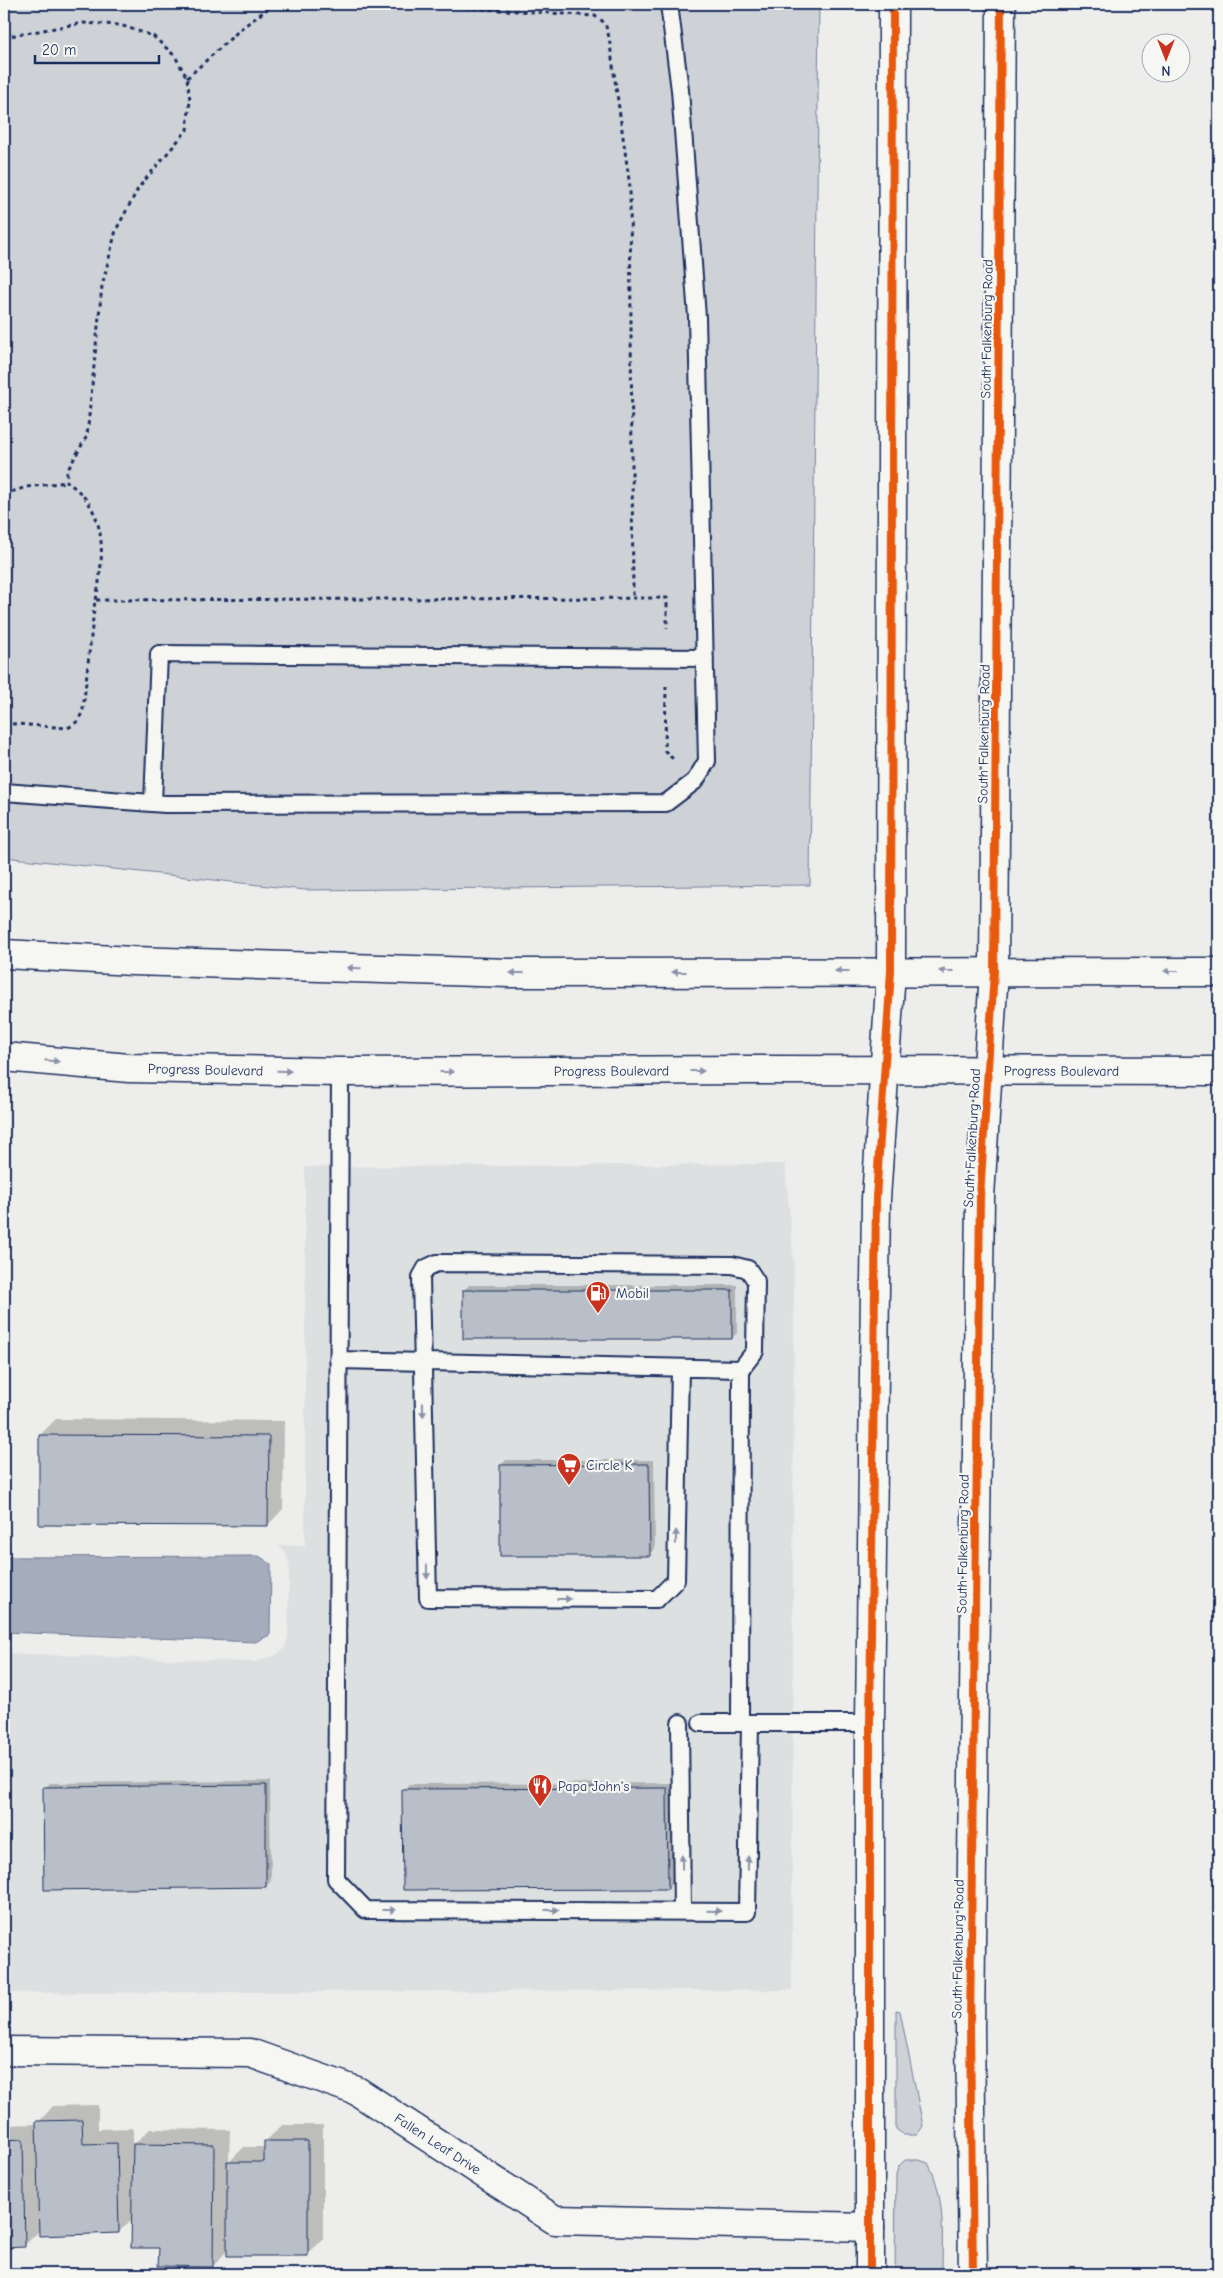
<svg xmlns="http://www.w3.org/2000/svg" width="1223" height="2278" font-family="'Comic Neue',sans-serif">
<rect width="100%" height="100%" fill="#edeeec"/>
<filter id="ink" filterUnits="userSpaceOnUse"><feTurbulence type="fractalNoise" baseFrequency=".02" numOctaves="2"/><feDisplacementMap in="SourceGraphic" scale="10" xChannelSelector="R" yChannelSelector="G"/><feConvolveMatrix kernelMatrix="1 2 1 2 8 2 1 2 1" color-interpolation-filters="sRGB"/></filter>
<g filter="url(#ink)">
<path fill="#dde0e1" d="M785,1164L794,1264L792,1990L4,1993V1653L255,1662L276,1655L285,1648L288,1636L289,1564L285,1551L278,1545L305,1546V1167Z"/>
<path fill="#ced2d7" stroke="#74809a" d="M4,4H819L810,885L305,890L4,857Z
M896,2010L900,2011L923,2126L917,2135H904L896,2129Z
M905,2160H919L928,2163C946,2196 942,2238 942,2274H895L896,2176L898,2167Z"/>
<path fill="#a5acbc" stroke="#6e7a96" d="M259,1556L271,1564L270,1635L255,1642L4,1632V1557Z"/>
<path fill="#0003" d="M469,1285H737V1333L732,1338L464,1290Z
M56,1419L284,1421L283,1509L268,1525L40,1435Z
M506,1460H654L655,1549L649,1554L501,1465Z
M270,1781L271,1881L266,1886L45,1788L50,1783Z
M672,1783V1883L667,1888L404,1789L409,1784Z
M98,2105V2129L133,2128V2145L150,2129L230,2130L229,2162L244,2147H266V2141L282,2125H323V2239L307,2255L228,2250L213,2266L160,2247L133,2218L119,2232L40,2230L24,2246H13L4,2258V2125L37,2124L53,2106Z"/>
<path fill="#b9bfc8" stroke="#1b2f5e" d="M463,1290H732V1339H463Z
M39,1435L269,1436L268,1526L39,1525Z
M649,1464L650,1556H500V1465Z
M266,1785V1887L44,1890L43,1787Z
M667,1788L668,1889L403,1890L402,1789Z
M82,2120L83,2144L117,2143L119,2233L39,2236L36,2121Z
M23,2139L25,2247L4,2248V2140Z
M264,2141H308V2256H227V2162H264Z
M133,2144L214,2145L213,2267L158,2266L159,2248H131Z"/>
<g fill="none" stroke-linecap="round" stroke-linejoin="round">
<defs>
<path id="lane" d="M4,792L165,804L666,803L695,781L707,761L697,317L680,90L669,4
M153,803L159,654L705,658
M340,1072L336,1879L366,1910L747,1912L750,1723
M338,1360L741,1369
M680,1368L676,1580L657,1599L428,1598L421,1277L426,1268L437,1263L732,1265L748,1269L756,1281L755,1351L741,1369L740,1723
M680,1723L682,1911
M701,1723H870"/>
<g id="street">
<path id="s1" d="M4,2051L250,2053L357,2091L555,2220L870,2227"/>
</g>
<g id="secondary">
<path d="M4,954L133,961L509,973L1219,972"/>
<path id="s2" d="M4,1057L129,1068L340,1072L749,1070L1219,1071"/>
<path d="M870,2274V1723L876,1199L891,971L893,4"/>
<path d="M973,2274L970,2027L980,1197L994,971L1001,4"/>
</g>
</defs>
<use href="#lane" stroke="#1b2f5e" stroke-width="20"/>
<use href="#street" stroke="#1b2f5e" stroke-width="31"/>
<use href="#secondary" stroke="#1b2f5e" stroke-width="31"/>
<path stroke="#1b2f5e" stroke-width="3" stroke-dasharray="4 4" stroke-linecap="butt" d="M410,4L595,16L605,23L609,37L630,187L633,598
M4,37L83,23L120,25L153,36L175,56L187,78L190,100L187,130L139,187L116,230L102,286L87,436L67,471V482C109,510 104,556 96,600
M187,78L243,27L274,4
M4,494L27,487L67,482
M666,686L665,751L673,759
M4,723L67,728C77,724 80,719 83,709L95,600L667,598V628"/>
<use href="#lane" stroke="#f6f6f2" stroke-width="16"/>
<use href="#street" stroke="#f6f6f2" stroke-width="28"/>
<use href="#secondary" stroke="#f6f6f2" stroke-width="28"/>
<defs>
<path id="cycleway" d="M870,2274V1723L876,1199L891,971L893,4
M973,2274L970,2027L980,1197L994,971L1001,4"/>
</defs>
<use href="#cycleway" stroke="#f6f6f2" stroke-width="11"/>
<use href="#cycleway" stroke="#e8590c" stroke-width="8"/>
</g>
<defs><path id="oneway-solid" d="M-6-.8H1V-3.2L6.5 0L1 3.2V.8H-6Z" transform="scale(1.25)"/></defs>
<g fill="#8892a8">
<use href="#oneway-solid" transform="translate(354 968) rotate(-178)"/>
<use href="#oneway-solid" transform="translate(842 971) rotate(180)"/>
<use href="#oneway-solid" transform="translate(946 971) rotate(-180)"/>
<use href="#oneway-solid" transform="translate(1171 971) rotate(-180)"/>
<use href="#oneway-solid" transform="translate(679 972) rotate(180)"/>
<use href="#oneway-solid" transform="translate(517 973) rotate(180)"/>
<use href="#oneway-solid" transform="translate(52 1061) rotate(5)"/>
<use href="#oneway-solid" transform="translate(284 1071) rotate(1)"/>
<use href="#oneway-solid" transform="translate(697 1071)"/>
<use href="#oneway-solid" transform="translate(447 1072)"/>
<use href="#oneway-solid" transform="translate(423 1410) rotate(89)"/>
<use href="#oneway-solid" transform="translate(676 1537) rotate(-89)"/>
<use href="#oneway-solid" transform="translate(427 1572) rotate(89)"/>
<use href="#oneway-solid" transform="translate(564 1599)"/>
<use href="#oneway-solid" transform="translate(682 1862) rotate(-91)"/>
<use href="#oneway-solid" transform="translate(748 1863) rotate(-89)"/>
<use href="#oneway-solid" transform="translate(389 1910)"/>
<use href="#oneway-solid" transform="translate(552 1910)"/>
<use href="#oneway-solid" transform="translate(714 1911) rotate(1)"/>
</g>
</g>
<defs>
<symbol id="fuel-pin" viewBox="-11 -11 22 30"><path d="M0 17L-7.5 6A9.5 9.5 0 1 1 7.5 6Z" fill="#c8321e" stroke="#f6f6f2"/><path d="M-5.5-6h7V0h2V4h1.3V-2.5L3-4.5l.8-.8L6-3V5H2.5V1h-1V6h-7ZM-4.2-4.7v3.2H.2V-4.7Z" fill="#fff"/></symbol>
<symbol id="supermarket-pin" viewBox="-11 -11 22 30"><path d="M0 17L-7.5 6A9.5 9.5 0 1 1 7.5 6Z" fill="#c8321e" stroke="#f6f6f2"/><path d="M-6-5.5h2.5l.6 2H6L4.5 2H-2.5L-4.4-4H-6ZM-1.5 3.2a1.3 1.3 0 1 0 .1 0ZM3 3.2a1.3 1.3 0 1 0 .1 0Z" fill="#fff"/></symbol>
<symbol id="restaurant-pin" viewBox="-11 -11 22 30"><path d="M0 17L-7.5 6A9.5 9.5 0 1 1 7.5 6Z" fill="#c8321e" stroke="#f6f6f2"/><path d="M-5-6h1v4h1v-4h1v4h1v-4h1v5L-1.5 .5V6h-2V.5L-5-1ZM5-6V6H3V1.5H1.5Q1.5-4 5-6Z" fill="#fff"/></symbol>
</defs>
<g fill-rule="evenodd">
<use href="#fuel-pin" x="584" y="1279" width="28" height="38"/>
<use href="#supermarket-pin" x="555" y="1451" width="28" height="38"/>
<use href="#restaurant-pin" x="526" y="1772" width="28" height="38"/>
</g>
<g text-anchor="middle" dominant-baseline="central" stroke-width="4.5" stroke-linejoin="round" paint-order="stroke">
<g font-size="14" fill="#1b2f5e" stroke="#f6f6f2">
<text transform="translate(987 329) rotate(-89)">South Falkenburg Road</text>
<text transform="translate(984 734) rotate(-89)">South Falkenburg Road</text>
<text stroke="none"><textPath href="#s2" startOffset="202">Progress Boulevard</textPath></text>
<text stroke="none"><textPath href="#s2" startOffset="608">Progress Boulevard</textPath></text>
<text stroke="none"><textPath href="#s2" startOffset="1058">Progress Boulevard</textPath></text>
<text transform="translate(972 1138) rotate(-87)">South Falkenburg Road</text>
<text transform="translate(963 1544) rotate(-89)">South Falkenburg Road</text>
<text transform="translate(958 1949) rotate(-89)">South Falkenburg Road</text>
<text stroke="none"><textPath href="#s1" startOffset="456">Fallen Leaf Drive</textPath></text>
</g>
<g font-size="14" fill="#1b2f5e" stroke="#f6f6f2" text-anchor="start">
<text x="616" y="1293">Mobil</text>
<text x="586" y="1465">Circle K</text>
<text x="558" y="1786">Papa John's</text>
</g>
</g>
<rect width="1223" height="2278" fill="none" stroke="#f6f6f2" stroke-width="20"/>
<rect x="10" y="10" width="1203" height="2258" fill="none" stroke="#1b2f5e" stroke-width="2" filter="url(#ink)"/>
<g transform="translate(1166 58) rotate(180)"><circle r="24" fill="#f6f6f2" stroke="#9ea6b7"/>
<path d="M0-4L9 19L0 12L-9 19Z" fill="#c8321e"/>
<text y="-8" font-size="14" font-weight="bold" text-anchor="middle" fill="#1b2f5e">N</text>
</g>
<path d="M35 55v8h124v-8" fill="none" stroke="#1b2f5e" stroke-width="2.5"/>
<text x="42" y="55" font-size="15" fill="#1b2f5e" stroke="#f6f6f2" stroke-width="4" paint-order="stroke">20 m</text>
</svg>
